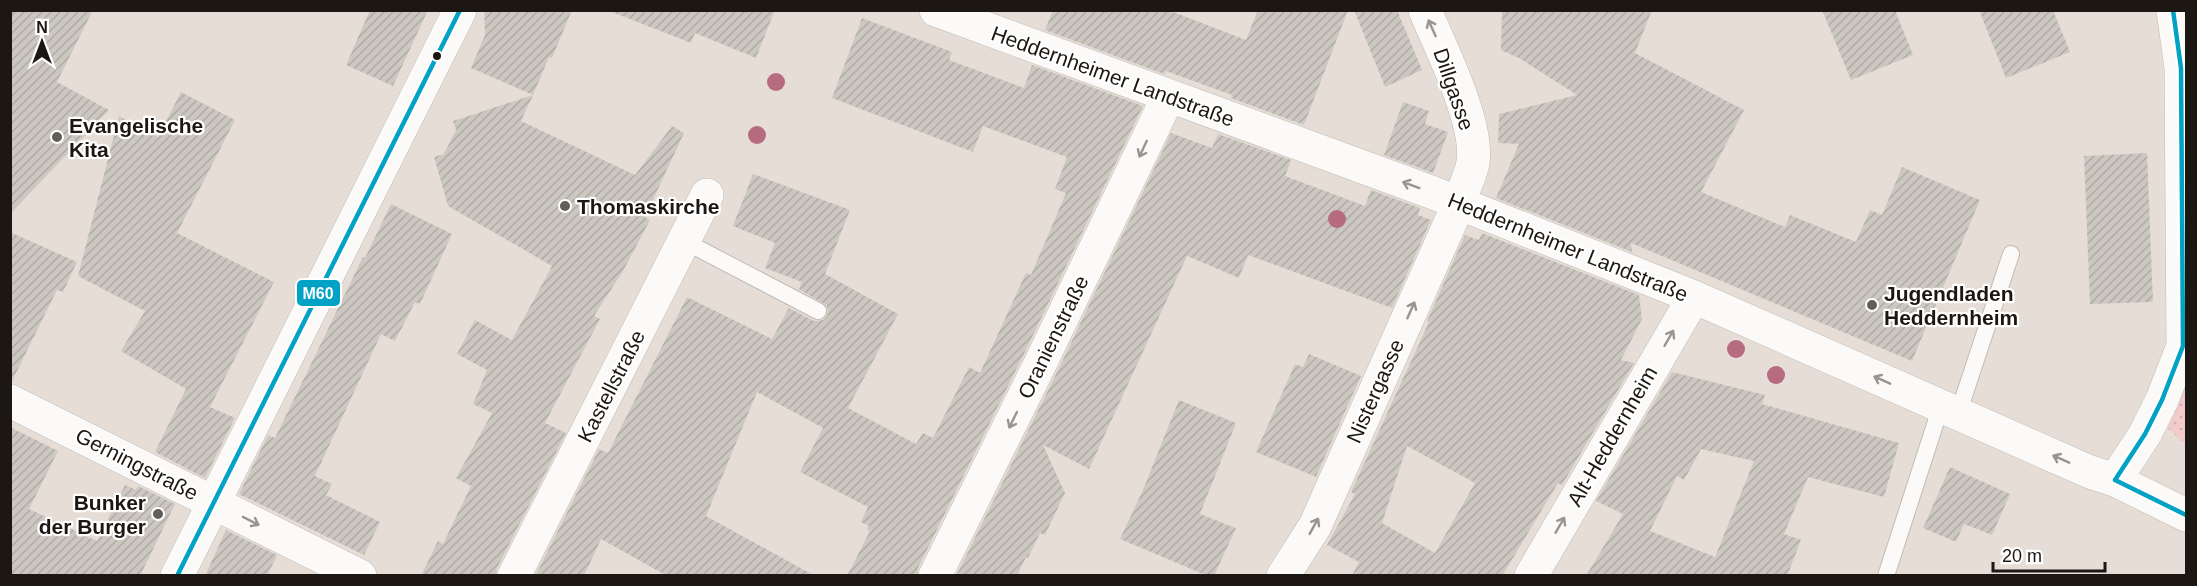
<svg xmlns="http://www.w3.org/2000/svg" width="2197" height="586" font-family="Helvetica,sans-serif">
<defs>
<pattern id="grass-dots" width="8" height="8" patternUnits="userSpaceOnUse" patternTransform="scale(1.5)"><rect width="8" height="8" fill="#f2cccd"/><path d="M2 2h.1M6 6h.1" fill="none" stroke="#cfaeaf" stroke-width="1.8" stroke-linecap="round"/></pattern>
<pattern id="building-hatch" width="6" height="6" patternUnits="userSpaceOnUse" patternTransform="scale(1.5)"><rect width="6" height="6" fill="#ccc8c1"/><path d="M-1 1l2-2M0 6l6-6M5 7l2-2" fill="none" stroke="#afaba5"/></pattern>
</defs>
<rect width="100%" height="100%" fill="#e6ded6"/>
<path fill="url(#grass-dots)" d="M2186,373V445L2168,428Z"/>
<path fill="url(#building-hatch)" fill-rule="evenodd" d="M10,10H93L57,82L109,110L10,214Z
M370,10H428L393,86L346,65Z
M484,10H572L552,58L549,57L533,95L471,68L485,35Z
M613,10H775L756,58L695,33L691,43L612,12Z
M1053,10H1168L1246,40L1258,10H1348L1304,125L1231,98L1232,95L1166,71L1164,74L1045,30Z
M1354,10H1397L1422,70L1385,87Z
M1502,10H1652L1635,53L1744,110L1701,192L1785,227L1790,215L1856,242L1870,210L1882,215L1902,167L1980,200L1912,361L1631,243L1632,252L1496,198L1519,144L1498,143L1499,114L1577,95L1519,58L1501,50Z
M1822,10H1895L1913,55L1851,80Z
M1979,10H2053L2070,52L2006,78Z
M862,18L952,52L949,60L1024,88L1032,65L1143,106L1024,354L918,568L917,576H847L870,531L867,530L869,526L861,522L868,507L800,472L823,428L757,392L706,516L815,576H667L601,539L584,576H535L599,449L608,453L687,297L772,339L789,308L814,321L823,320L827,316L828,310L826,305L799,289L802,282L765,268L775,243L733,226L753,174L850,210L825,274L898,314L848,408L916,444L923,433L933,438L969,367L980,373L1026,273L1031,275L1066,193L1055,189L1067,157L983,126L973,152L832,98Z
M181,92L235,120L177,233L274,282L210,407L235,418L205,478L155,452L186,389L121,351L145,311L78,276L119,116L158,137Z
M533,95L521,121L635,175L672,126L684,133L645,217L650,220L623,271L594,316L600,319L545,423L566,433L497,568L496,576H421L438,541L443,544L471,486L456,478L492,413L473,404L487,370L457,354L475,320L512,340L552,266L448,206L434,157L444,154L456,130L453,121Z
M1403,102L1429,111L1425,124L1448,132L1433,173L1384,155Z
M1171,133L1212,148L1218,134L1291,160L1285,176L1365,206L1371,190L1420,208L1418,215L1431,220L1392,308L1248,255L1239,278L1187,256L1089,469L1043,445L1065,493L1045,535L1040,533L1028,558L1026,557L1017,576H956L1058,370Z
M2147,153L2153,302L2090,304L2084,156Z
M391,204L452,234L420,304L415,302L395,341L381,334L315,476L332,484L326,495L380,522L364,555L239,494L268,435L275,438L363,257L365,258Z
M10,232L77,262L63,292L57,290L11,383Z
M1482,233L1639,295L1642,319L1621,360L1634,363L1562,485L1558,483L1502,576H1352L1359,562L1327,545L1355,494L1351,492L1429,322L1427,321L1465,235L1479,240ZM1407,446L1475,483L1435,553L1382,523Z
M1309,354L1361,376L1316,477L1256,452L1295,364L1303,367Z
M1672,372L1765,395L1762,404L1899,443L1884,497L1808,477L1784,534L1801,540L1787,576H1586L1623,514L1596,501ZM1701,449L1754,461L1715,557L1650,531L1677,476L1684,480Z
M1179,400L1236,423L1200,514L1236,528L1214,576H1208L1120,539L1143,490Z
M10,427L58,451L29,509L97,541L125,485L136,490L138,486L175,504L140,576H10Z
M1950,467L2010,494L1992,535L1964,524L1956,542L1923,528Z
M226,530L277,555L267,576H205Z"/>
<g fill="none" stroke-linecap="round" stroke-linejoin="round">
<defs>
<path id="service" d="M684,241L818,311
M1958,414L2011,254
M1886,576L1941,406"/>
<path id="minor" d="M936,10L1431,192L1694,297L2090,472L2115,480
M10,401L360,576
M514,576L707,195
M935,576L1041,362L1168,97
M1283,576L1315,526L1459,203C1463,190 1470,177 1473,163C1479,123 1441,49 1425,10
M1531,576L1694,297"/>
<path id="tertiary" d="M2173,10L2181,68L2183,346L2162,400L2145,434L2115,480L2186,515
M177,576L460,10"/>
</defs>
<use href="#service" stroke="#c0bab3" stroke-width="18"/>
<use href="#minor" stroke="#c0bab3" stroke-width="34"/>
<use href="#tertiary" stroke="#c0bab3" stroke-width="34"/>
<use href="#service" stroke="#fbfaf9" stroke-width="16"/>
<use href="#minor" stroke="#fbfaf9" stroke-width="33"/>
<use href="#tertiary" stroke="#fbfaf9" stroke-width="33"/>
<defs>
<path id="bus-1" d="M2173,10L2181,68L2183,346L2162,400L2145,434L2115,480L2186,515
M177,576L460,10"/>
</defs>
<use href="#bus-1" stroke="#fff" stroke-width="9"/>
<use href="#bus-1" stroke="#01a2c5" stroke-width="4.5"/>
</g>
<g fill="#b66b7f">
<circle cx="776" cy="82" r="9"/>
<circle cx="757" cy="135" r="9"/>
<circle cx="1337" cy="219" r="9"/>
<circle cx="1736" cy="349" r="9"/>
<circle cx="1776" cy="375" r="9"/>
</g>
<defs><path id="oneway-shaft" d="M-6 0H5M1.5-3L5.5 0L1.5 3" fill="none" stroke-width="1.6" stroke-linecap="round" stroke-linejoin="round" transform="scale(1.5)"/></defs>
<g stroke="#979491">
<use href="#oneway-shaft" transform="translate(1432 28) rotate(-114)"/>
<use href="#oneway-shaft" transform="translate(1143 149) rotate(115)"/>
<use href="#oneway-shaft" transform="translate(1411 185) rotate(-160)"/>
<use href="#oneway-shaft" transform="translate(1411 310) rotate(-66)"/>
<use href="#oneway-shaft" transform="translate(1669 338) rotate(-60)"/>
<use href="#oneway-shaft" transform="translate(1882 380) rotate(-156)"/>
<use href="#oneway-shaft" transform="translate(1013 420) rotate(116)"/>
<use href="#oneway-shaft" transform="translate(2061 459) rotate(-156)"/>
<use href="#oneway-shaft" transform="translate(251 521) rotate(27)"/>
<use href="#oneway-shaft" transform="translate(1560 525) rotate(-60)"/>
<use href="#oneway-shaft" transform="translate(1314 526) rotate(-61)"/>
</g>
<circle fill="#1c1712" stroke="#fff" stroke-width="2" cx="437" cy="56" r="5"/>
<g fill="#635d57" stroke="#fff" stroke-width="2">
<circle cx="57" cy="137" r="6"/>
<circle cx="565" cy="206" r="6"/>
<circle cx="1872" cy="305" r="6"/>
<circle cx="158" cy="514" r="6"/>
</g>
<g text-anchor="middle" dominant-baseline="central" stroke-width="4.5" stroke-linejoin="round" paint-order="stroke">
<g font-size="21" fill="#1c1712" stroke="#fff">
<text transform="translate(1113 76) rotate(20)">Heddernheimer Landstraße</text>
<text transform="translate(1454 89) rotate(71)">Dillgasse</text>
<text transform="translate(1568 247) rotate(22)">Heddernheimer Landstraße</text>
<text transform="translate(1053 337) rotate(-64)">Oranienstraße</text>
<text transform="translate(611 386) rotate(-63)">Kastellstraße</text>
<text transform="translate(1375 391) rotate(-66)">Nistergasse</text>
<text transform="translate(1612 436) rotate(-60)">Alt-Heddernheim</text>
<text transform="translate(137 464) rotate(27)">Gerningstraße</text>
</g>
<g font-size="21" font-weight="bold" fill="#1c1712" stroke="#fff" text-anchor="start">
<text x="69" y="125">Evangelische<tspan x="69" dy="24">Kita</tspan></text>
<text x="577" y="206">Thomaskirche</text>
<text x="1884" y="293">Jugendladen<tspan x="1884" dy="24">Heddernheim</tspan></text>
<text x="146" y="502" text-anchor="end">Bunker<tspan x="146" dy="24">der Burger</tspan></text>
</g>
</g>
<rect stroke="#fff" stroke-width="2" x="296" y="279" width="45" height="28" rx="6" fill="#01a2c5"/>
<g font-size="16" text-anchor="middle" font-weight="bold" fill="#fff">
<text x="318" y="299">M60</text>
</g>
<rect width="2197" height="586" fill="none" stroke="#1c1712" stroke-width="24"/>
<g transform="translate(42 42)" stroke="#ffffff" stroke-width="4.5" paint-order="stroke">
<path d="M0-4.5L10 22L0 15L-10 22Z" fill="#1c1712"/>
<text y="-9" font-size="16" font-weight="bold" text-anchor="middle" fill="#1c1712">N</text>
</g>
<path d="M1993 562v9h112v-9" fill="none" stroke="#1c1712" stroke-width="3"/>
<text x="2002" y="562" font-size="18" fill="#1c1712" stroke="#ffffff" stroke-width="4.5" paint-order="stroke">20 m</text>
</svg>
